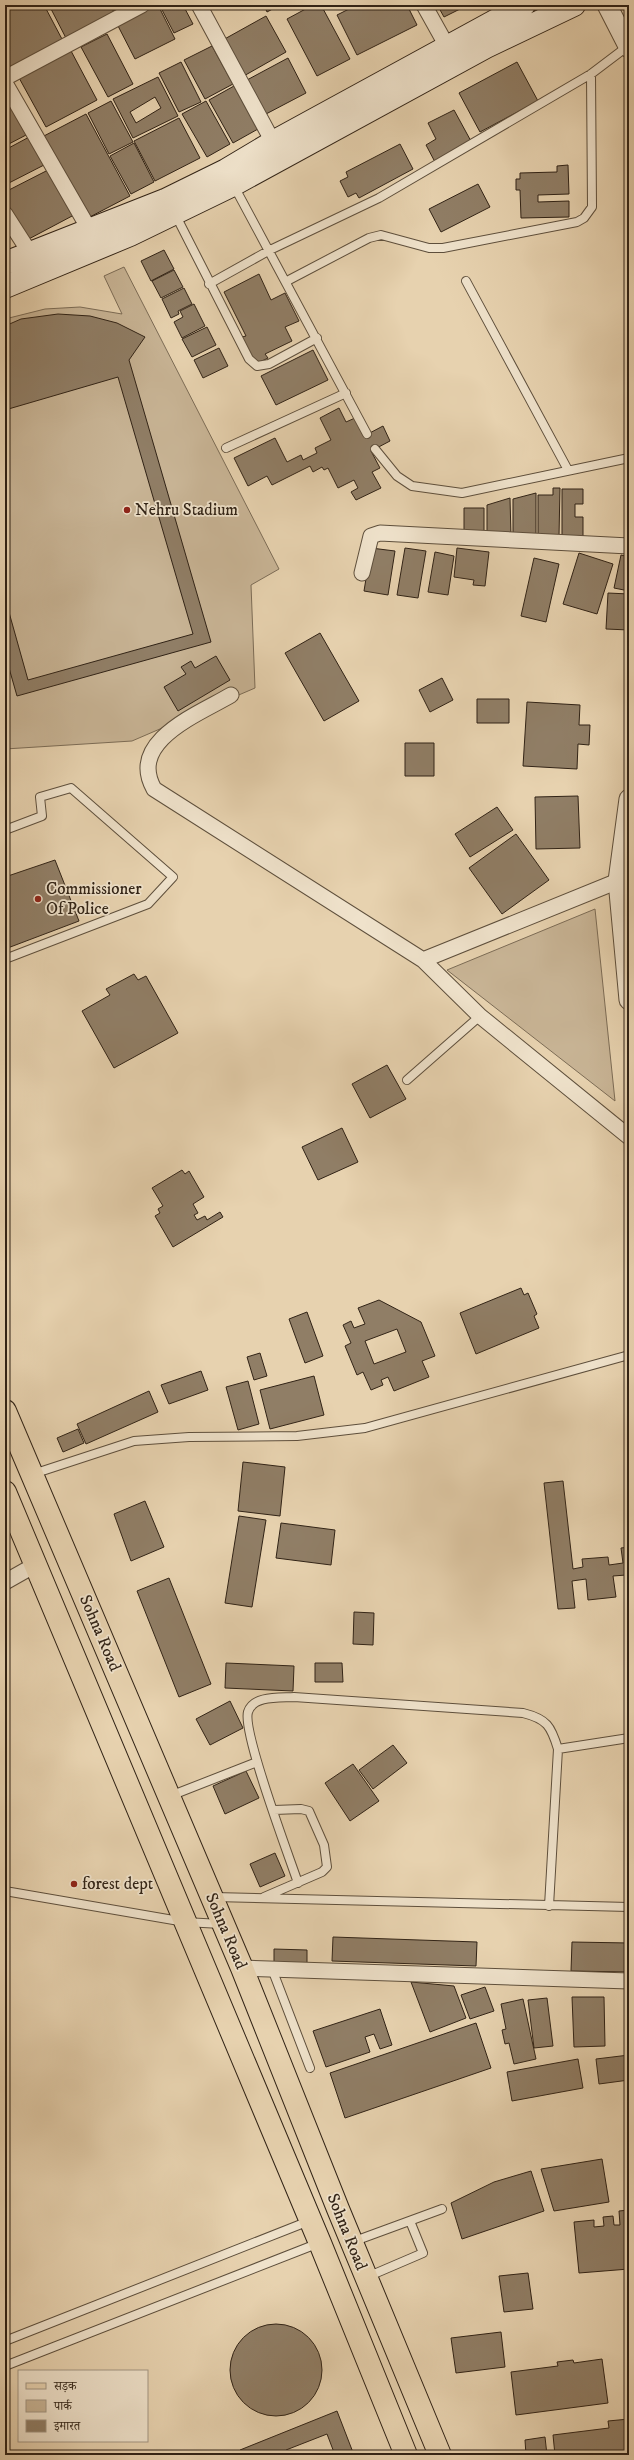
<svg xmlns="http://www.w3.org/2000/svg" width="634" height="2460" font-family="'IM FELL DW Pica','Noto Serif Devanagari',serif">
<rect width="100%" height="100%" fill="#e7d2af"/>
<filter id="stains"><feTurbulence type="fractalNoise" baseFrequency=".005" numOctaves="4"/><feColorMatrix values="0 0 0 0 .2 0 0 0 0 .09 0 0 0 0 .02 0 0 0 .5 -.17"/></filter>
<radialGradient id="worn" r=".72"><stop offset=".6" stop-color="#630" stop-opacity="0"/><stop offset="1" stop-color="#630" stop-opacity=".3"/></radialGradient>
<path fill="#c8b495" stroke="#7c6c56" d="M124,267L279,569L251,585L255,688L132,741L5,749V319L45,309L80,307L122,314L104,276Z
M595,909L615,1101L447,970Z"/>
<path fill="#907e66" stroke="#312316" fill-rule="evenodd" d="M5,5H44L63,41L8,70L5,64Z
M49,5H110L117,17L68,42Z
M150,5H158L175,39L135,59L116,22Z
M183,5L193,24L174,33L160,6Z
M264,5H280L267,12Z
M313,5H321L350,59L317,76L287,19Z
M357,5H407L417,25L357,55L337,15Z
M428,5H468L444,17L439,8L431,12Z
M266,16L286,52L242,77L221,41Z
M107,34L133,84L108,97L81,47Z
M212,46L233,84L205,99L184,60Z
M70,49L97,100L46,127L18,76Z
M288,58L306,93L266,114L247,80Z
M181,62L201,102L179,112L159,73Z
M517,62L538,101L480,132L459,93Z
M158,77L178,116L133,138L113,99ZM155,97L161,108L136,123L130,112Z
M234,86L258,129L233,143L209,100Z
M9,97L28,134L5,146V99Z
M111,101L133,142L109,154L88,113Z
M206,101L230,144L207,157L182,114Z
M454,110L472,143L435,162L426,145L436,139L428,123Z
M86,114L130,196L86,219L42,137Z
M179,118L200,158L155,181L134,141Z
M31,136L46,164L5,185V150Z
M134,143L154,182L131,194L110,156Z
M400,144L413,169L359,198L356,193L348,197L340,181L348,177L346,172Z
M568,165L569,194L538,195V202L569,201V217L521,218L520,190H516V179H520V173L557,172V166Z
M50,169L74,215L25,241L5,204V192Z
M478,184L490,207L441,232L429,209Z
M164,250L174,269L151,281L141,261Z
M174,270L183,287L161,298L152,281Z
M259,274L271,300L285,293L299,321L285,327L292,341L265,354L268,358L256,364L242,337L246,336L224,292Z
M184,288L192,304L178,311L179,314L171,318L162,299Z
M194,304L205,326L182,338L174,322L183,317L180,311Z
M58,314L90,316L117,323L145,337L129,360L211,642L17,696L5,654V598L28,680L193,634L118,377L5,410V326L21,319Z
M207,327L216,345L192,357L182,339Z
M219,348L228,366L203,378L194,360Z
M313,350L328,380L276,405L261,376Z
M339,408L346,422L355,418L364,436L383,426L390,441L371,451L380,468L372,472L381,488L356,500L351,492L358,488L354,480L338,488L328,468L324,470L322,467L313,472L310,466L272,485L267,476L248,486L234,458L275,438L287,462L301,455L303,460L317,453L315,448L331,440L320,418Z
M553,488H560L559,536H538V495H553Z
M562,489H583V504H575V517H583V537H562Z
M536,493V536H513V499Z
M510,498L511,536H487V505Z
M464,508H484V535H464Z
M371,548L395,551L388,595L364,591Z
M405,548L426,551L418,598L397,595Z
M457,548L489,552L485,586L473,585L474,580L454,577Z
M435,552L454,556L448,595L428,592Z
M579,553L613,564L597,614L563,604Z
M621,555L629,557V591L614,588Z
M534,558L559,564L546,622L521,616Z
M608,593L629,594V630L606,629Z
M320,633L359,701L324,721L285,653Z
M216,656L230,680L178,711L164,687L186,674L181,667L191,661L195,668Z
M442,678L453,700L430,712L419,690Z
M477,699H509V723H477Z
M527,702L580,705L579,725H590L589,745L578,744L577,769L523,766Z
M405,743H434V776H405Z
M578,796L580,848L536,849L535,797Z
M497,807L513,830L470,857L455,834Z
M516,834L549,880L502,914L469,868Z
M55,860L79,921L5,949V877Z
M134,974L138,980L146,976L178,1033L114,1068L82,1011L110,995L106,989Z
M387,1065L406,1099L370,1118L352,1084Z
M342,1128L358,1162L318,1180L302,1147Z
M182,1170L185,1174L189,1171L204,1197L193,1204L198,1213L194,1215L197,1220L205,1216L207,1220L220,1212L223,1217L173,1247L155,1216L160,1213L158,1209L163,1206L152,1188Z
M521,1288L524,1295L528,1293L537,1314L534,1316L539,1328L476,1354L460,1313Z
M379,1300L421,1322L435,1356L422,1361L429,1377L394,1391L388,1377L381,1380L383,1385L371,1390L363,1372L357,1375L345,1346L351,1343L343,1325L351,1321L354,1328L365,1324L358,1308ZM397,1329L406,1352L374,1364L365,1341Z
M307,1312L323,1356L305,1363L289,1319Z
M260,1353L267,1376L254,1380L247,1357Z
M201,1371L208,1390L169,1404L161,1385Z
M314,1376L324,1415L270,1429L260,1390Z
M248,1381L259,1424L238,1430L226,1387Z
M149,1391L158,1412L86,1444L77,1424Z
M78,1429L84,1443L63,1452L57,1438Z
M243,1462L285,1467L280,1516L238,1511Z
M563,1481L573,1569L583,1567L582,1559L608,1557L609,1565L623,1563L621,1548L629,1547V1605L626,1575L613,1576L616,1597L588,1600L586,1579L572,1581L575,1608L558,1609L544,1483Z
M145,1501L164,1547L131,1561L114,1514Z
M239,1516L266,1520L252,1607L225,1603Z
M281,1523L335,1530L331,1565L276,1558Z
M169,1578L211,1684L179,1697L137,1591Z
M354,1612L374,1613L373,1645L353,1644Z
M226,1663L294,1666L293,1691L225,1688Z
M315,1663H342L343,1682H315Z
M230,1701L243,1728L210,1745L196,1719Z
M393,1745L407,1763L373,1789L359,1770Z
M353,1764L379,1801L350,1821L325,1783Z
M246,1771L259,1798L225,1814L213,1786Z
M275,1853L285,1876L260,1887L250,1864Z
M5,1900H8L5,1921Z
M333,1937L477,1942L476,1966L332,1961Z
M572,1942L629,1943V1972L571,1971Z
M274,1949L307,1950V1963L274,1962Z
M411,1982L454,1986L466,2018L430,2032Z
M485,1987L494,2011L470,2019L461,1995Z
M572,1997H604L605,2046L574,2047Z
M547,1998L553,2046L534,2048L528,2000Z
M523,1999L536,2059L514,2064L509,2043L505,2044L502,2030L506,2029L501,2004Z
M380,2009L392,2045L380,2049L374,2034L365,2037L370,2052L326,2067L313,2031Z
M476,2023L491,2068L345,2118L330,2073Z
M629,2055V2080L599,2084L596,2059Z
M578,2059L583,2088L512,2101L507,2072Z
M602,2159L609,2202L554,2211L541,2169Z
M531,2171L544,2211L462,2239L451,2203L494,2182Z
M629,2210V2269L579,2273L574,2222L594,2220V2227L604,2226L603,2217L613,2216L614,2225H620L619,2211Z
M528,2273L533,2309L504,2312L499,2276Z
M230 2370a46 46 0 1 1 92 0a46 46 0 1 1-92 0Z
M501,2332L505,2367L456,2373L451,2338Z
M602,2359L608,2403L516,2415L511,2372L558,2366L557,2362L573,2360L574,2363Z
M337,2411L354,2455H335L327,2434L286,2450L288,2455H244L240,2450Z
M629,2419V2455H555L553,2435L609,2428L608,2421Z
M545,2437L547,2455H526L525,2440Z"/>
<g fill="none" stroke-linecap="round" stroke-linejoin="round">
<defs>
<path id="service" d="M234,186L367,434
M175,214L249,359L257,366L269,364L317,338
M287,281L369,238L381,235L429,248H443L577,222L584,218L592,207L591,74
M466,281L568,470
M209,284L270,250L379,198L591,74L628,46
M226,448L346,393
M375,449L397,476L412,486L462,493L629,458
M5,830L42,816L40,797L71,788L173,877L148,904L5,959
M407,1080L480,1016
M33,1474L134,1441L189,1437L297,1436L365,1428L629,1355
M558,1749L629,1738
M170,1796L257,1762
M298,1883C289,1856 242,1732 248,1712C253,1695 281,1698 294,1697L523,1713C547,1719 551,1726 558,1749L549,1906
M5,1891L185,1922L221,1924
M214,1897L629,1907
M264,1897L322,1872L327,1867L324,1845L309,1811L301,1809L274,1810
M272,1969L310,2068
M352,2242L442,2209
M367,2277L423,2253L410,2221
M5,2341L309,2221
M5,2366L319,2243"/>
<path id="minor" d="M199,5L273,142
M424,5L448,48
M5,78L142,5
M5,83L89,229
M5,214L30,253
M362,573L371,536L380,533L629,546
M231,695C199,714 127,741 154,789L423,960L480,1016L629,1137
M423,960L618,881
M5,1582L35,1565
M242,1968L629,1981"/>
<path id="tertiary" d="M607,5L629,48
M629,799L618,881L629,1000"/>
<path id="secondary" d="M5,263L165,200L226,170L273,142L524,5
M5,287L130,235L233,185L486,47L574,5"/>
<path id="primary" d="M5,1411L242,1968L338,2209L440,2455
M5,1492L320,2243L406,2455"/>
</defs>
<use href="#service" stroke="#5e4f3c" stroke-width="10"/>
<use href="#minor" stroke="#5e4f3c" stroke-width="17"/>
<use href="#tertiary" stroke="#5e4f3c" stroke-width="21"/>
<use href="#secondary" stroke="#312316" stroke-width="24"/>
<use href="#primary" stroke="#312316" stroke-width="24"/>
<use href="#service" stroke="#efe2cb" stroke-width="8"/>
<use href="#minor" stroke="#efe2cb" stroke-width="15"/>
<use href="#tertiary" stroke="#efe2cb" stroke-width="19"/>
<use href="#secondary" stroke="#efe2cb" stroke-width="22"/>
<use href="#primary" stroke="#e7d2af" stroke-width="22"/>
</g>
<g fill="#8f2418" stroke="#efe2cb" stroke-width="1.5">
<circle cx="127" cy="510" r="4"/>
<circle cx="38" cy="899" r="4"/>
<circle cx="74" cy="1884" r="4"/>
</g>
<g text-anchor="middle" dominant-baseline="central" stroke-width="3.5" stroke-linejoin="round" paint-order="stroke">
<g font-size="17" fill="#312316" stroke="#efe2cb" text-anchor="start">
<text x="135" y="510">Nehru Stadium</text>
<text x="46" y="889">Commissioner<tspan x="46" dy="20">Of Police</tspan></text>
<text x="82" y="1884">forest dept</text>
</g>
<g font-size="17" fill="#312316" stroke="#efe2cb">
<text transform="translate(100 1633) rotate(67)">Sohna Road</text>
<text transform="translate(226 1931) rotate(67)">Sohna Road</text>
<text transform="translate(347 2232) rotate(68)">Sohna Road</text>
</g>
</g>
<rect width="634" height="2460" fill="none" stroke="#e7d2af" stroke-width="20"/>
<rect x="6" y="6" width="622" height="2448" fill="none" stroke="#312316" stroke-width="2"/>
<rect x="10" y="10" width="614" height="2440" fill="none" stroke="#312316"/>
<rect x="18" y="2370" width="130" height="72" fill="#efe2cb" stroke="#a39683"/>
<rect x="26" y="2383" width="20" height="6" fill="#e7d2af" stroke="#a39683"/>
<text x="54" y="2390" font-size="12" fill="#312316">सड़क</text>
<rect x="26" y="2400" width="20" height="12" fill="#c8b495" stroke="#a39683"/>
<text x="54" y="2410" font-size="12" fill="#312316">पार्क</text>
<rect x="26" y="2420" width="20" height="12" fill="#907e66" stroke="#a39683"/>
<text x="54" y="2430" font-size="12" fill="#312316">इमारत</text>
<rect width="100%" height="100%" filter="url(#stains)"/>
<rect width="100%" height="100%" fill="url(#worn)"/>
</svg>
